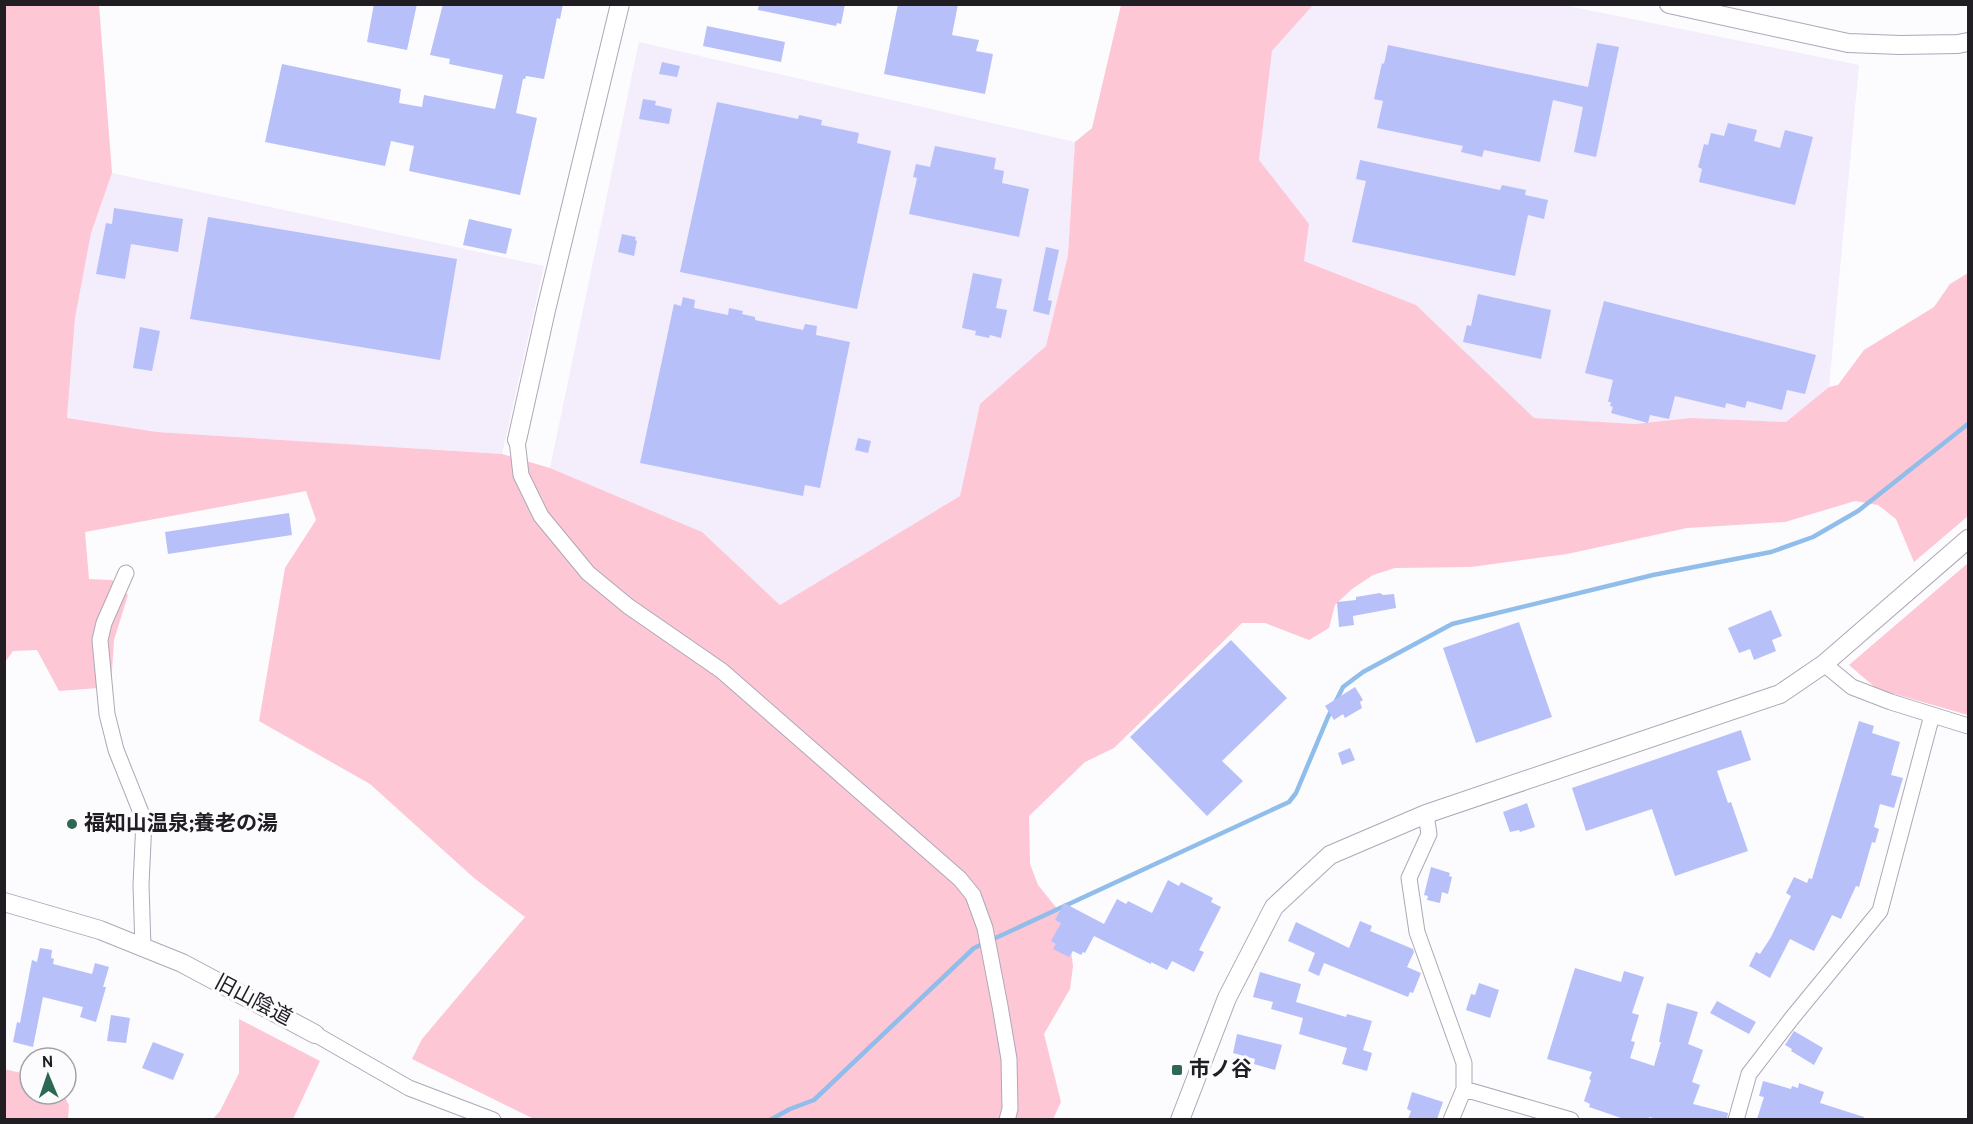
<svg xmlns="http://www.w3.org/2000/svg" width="1973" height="1124" font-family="Overpass,'Noto Sans JP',sans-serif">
<rect width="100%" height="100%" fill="#fcfbfe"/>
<path fill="#f4edfc" d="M1313,5H1563L1859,65L1829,387L1786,422L1691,418L1635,424L1533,418L1416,305L1304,261L1259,160L1272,51Z
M639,42L1075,142L1068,255L1046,346L980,404L960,496L780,605L702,532L550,468Z
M112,173L544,266L502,454L157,432L67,418L75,318L91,232Z"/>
<path fill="#fdc7d5" d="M5,5H99L112,173L91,233L75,318L67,418L157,432L502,454L550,468L702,532L780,605L960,496L980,404L1046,346L1068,255L1075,142L1092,128L1121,5H1313L1272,51L1259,160L1309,224L1304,261L1416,305L1534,418L1635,424L1691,418L1786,422L1829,387L1838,385L1864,350L1934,307L1950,284L1968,273V516L1914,562L1896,519L1878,505L1855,501L1785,522L1687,528L1567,554L1471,567L1395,568L1373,575L1352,589L1335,605L1329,628L1309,640L1265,623H1242L1114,748L1085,762L1029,816L1030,864L1038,885L1067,921L1073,966L1070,989L1044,1034L1061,1102L1053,1119H534L412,1059L422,1039L525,917L474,878L370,784L259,721L285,568L316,520L306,491L85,532L89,579L112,580L128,595L114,640L111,687L59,691L37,650L13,651L5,662Z
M1968,563V715L1877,689L1849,665Z
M239,1019L320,1061L293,1119H213L220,1111L239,1073Z
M4,1069L30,1075V1094H63L69,1105L68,1119H5Z"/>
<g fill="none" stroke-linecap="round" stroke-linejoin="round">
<path stroke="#91bdea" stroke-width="4.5" d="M770,1120L790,1109L814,1100L974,948L1289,802L1296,793L1328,717L1343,687L1363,672L1452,624L1653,575L1771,552L1813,537L1858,511L1968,424"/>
</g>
<path fill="#b7c0f9" d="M374,4H417L407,50L367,42Z
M443,4H563L560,19L557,18L544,79L526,76L525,79H523L516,113L537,118L520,195L409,171L414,146L391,141L385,166L265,142L282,64L401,89L399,103L422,107L424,95L495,109L503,75L449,64L450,59L430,55Z
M759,4H845L841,24L837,23L836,26L758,10Z
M898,4H958L952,35L979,40L976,51L993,54L985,94L884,74Z
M707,26L785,42L781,62L703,46Z
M1597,43L1619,47L1596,157L1574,152L1583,107L1553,100L1540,162L1484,150L1482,157L1461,152L1463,146L1377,128L1383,101L1374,99L1382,63L1384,64L1388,45L1588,87Z
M662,62L680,66L677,77L659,74Z
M643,99L656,101L655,105L672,109L669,124L639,119Z
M717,102L798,119L799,115L822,120L821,125L859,133L857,143L891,151L857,309L680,272Z
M1728,123L1757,130L1754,141L1780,148L1785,130L1813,137L1795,205L1699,182L1702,169L1698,167L1704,144L1708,145L1711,133L1724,136Z
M935,146L996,158L994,169L1004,171L1002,183L1029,189L1019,237L909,214L917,178L913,177L916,164L930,167Z
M1360,160L1500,190L1502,185L1526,190L1525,195L1548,200L1544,219L1528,215L1515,276L1352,242L1366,181L1356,179Z
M114,208L183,219L178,252L131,244L125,279L96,274L106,223L112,224Z
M208,217L457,259L440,360L190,319Z
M469,219L512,229L506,254L463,245Z
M622,234L636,237L635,240L637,241L634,256L618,252Z
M1046,247L1059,250L1048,300L1052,301L1049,315L1033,311Z
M973,273L1002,279L996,308L1007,310L1001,338L990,335L989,338L975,335L976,331L962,328Z
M1478,294L1551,310L1541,359L1463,342L1467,325L1471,326Z
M683,297L695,300L694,308L728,315L729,308L743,311L742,314L755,317V320L803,330L805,324L817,326L816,335L850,342L820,488L805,485L803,496L640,463L674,304L681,306Z
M1604,301L1816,355L1805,394L1787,390L1782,410L1747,401L1745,408L1726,403L1725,408L1675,396L1669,419L1650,415L1648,423L1611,413L1613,407L1610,406L1611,402H1608L1613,380L1585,373Z
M140,327L160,331L152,371L133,368Z
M858,438L871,441L868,453L855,450Z
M289,513L292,535L168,554L165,532Z
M1380,593L1383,595L1394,594L1396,608L1353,616L1354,625L1339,627L1337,602L1356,600V597Z
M1771,610L1782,636L1772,640L1776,651L1754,660L1750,649L1739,653L1728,628Z
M1519,622L1552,717L1476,743L1443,648Z
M1231,640L1287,698L1222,761L1243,781L1207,816L1130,737Z
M1355,687L1363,700L1360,702L1362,708L1345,718L1343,714L1334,720L1325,706Z
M1859,721L1874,726L1872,733L1900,742L1891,775L1903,778L1894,808L1880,804L1874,827L1879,829L1875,843L1872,842L1859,887L1856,886L1841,919L1832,915L1814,951L1790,939L1770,978L1749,966L1756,952L1760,954L1771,937L1791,896L1786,893L1794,877L1807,883L1809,878L1812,879Z
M1741,730L1751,760L1717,771L1728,803L1731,802L1748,851L1675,876L1652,809L1586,831L1572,788Z
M1350,748L1355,760L1342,765L1338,753Z
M1527,803L1535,827L1520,832L1519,830L1510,832L1503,812Z
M1431,867L1450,873L1449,876L1452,877L1448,894L1442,892L1440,903L1427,900L1428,896L1424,895Z
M1168,880L1179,886L1181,882L1213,898L1211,902L1221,907L1199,950L1204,952L1194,972L1172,961L1167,970L1151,962V964L1094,936L1085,953L1083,952L1081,955L1073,951L1069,957L1053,949L1056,944L1051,941L1061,923L1055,920L1064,903L1104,924L1117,899L1126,904L1128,901L1152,913Z
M1360,921L1372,926L1370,931L1413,949L1414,952L1407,967L1421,973L1413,993L1410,992L1408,997L1324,963L1319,976L1308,971L1315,953L1288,941L1296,922L1349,948Z
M40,948L52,950L51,958L54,959L53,964L92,974L95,963L109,967L103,987H106L96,1022L80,1017L83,1007L43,997L33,1047L13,1042L17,1022L20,1023L32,960L37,962Z
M1575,968L1621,982L1624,971L1644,977L1632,1013L1639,1015L1631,1041L1635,1042L1630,1058L1654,1066L1661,1042H1659L1667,1003L1698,1012L1688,1044L1703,1050L1692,1082L1700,1085L1693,1104L1728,1113L1727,1119H1658L1649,1117V1119H1624L1589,1107L1590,1104L1584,1101L1591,1080L1589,1079L1592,1072L1547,1059Z
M1260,972L1301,984L1296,1002L1346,1017L1347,1014L1372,1021L1363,1050L1372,1053L1367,1071L1342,1064L1347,1048L1299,1034L1303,1018L1271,1009L1273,1002L1253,997Z
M1479,983L1499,990L1490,1018L1466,1010L1471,994L1475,995Z
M1717,1001L1756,1022L1749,1034L1710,1013Z
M111,1015L130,1018L126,1043L107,1041Z
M1794,1031L1823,1048L1814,1065L1791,1051L1792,1049L1785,1045Z
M1237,1034L1282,1045L1275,1070L1254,1064L1255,1059L1233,1053Z
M153,1042L184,1054L173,1080L142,1068Z
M1763,1081L1791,1089L1792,1086L1798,1088L1799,1083L1824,1092L1820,1103L1864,1117L1863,1119H1757L1764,1097L1759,1096Z
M1412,1092L1443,1102L1437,1119H1408L1411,1111L1407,1109Z"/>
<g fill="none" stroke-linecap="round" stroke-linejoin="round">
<defs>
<path id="minor" d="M517,440L521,475L541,516L588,573L628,606L722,671L960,879L973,895L985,928L1000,1006L1009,1059L1010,1109L1007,1120
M126,573L104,623L100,640L107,714L116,750L144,820L141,885L143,948
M1824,664L1852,687L1891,702L1968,726
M1426,814L1429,834L1409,878L1417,932L1464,1063V1089L1451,1120
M315,1034L409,1088L493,1120
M1464,1089L1571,1120
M1736,1120L1749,1074L1792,1018L1880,911L1932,715"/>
<path id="tertiary" d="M1669,4L1848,43L1900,45L1958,44L1968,42
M517,440L546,310L620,4
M4,902L100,930L182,963L315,1034
M1180,1120L1227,998L1274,907L1330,855L1426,814L1780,694L1824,664L1968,539"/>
</defs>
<use href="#minor" stroke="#aea7b8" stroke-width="17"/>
<use href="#tertiary" stroke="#aea7b8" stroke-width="20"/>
<use href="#minor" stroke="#fff" stroke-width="15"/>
<use href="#tertiary" stroke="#fff" stroke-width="18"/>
</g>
<g fill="#2d6852" stroke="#fcfbfe" stroke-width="2">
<circle cx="72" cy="824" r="6"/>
<rect x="1171" y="1064" width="12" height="12" rx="3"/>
</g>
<g text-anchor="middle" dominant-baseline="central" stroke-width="6" stroke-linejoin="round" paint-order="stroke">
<g font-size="21" font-weight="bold" fill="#201d23" stroke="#fcfbfe" text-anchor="start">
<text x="84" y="824">福知山温泉;養老の湯</text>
<text x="1189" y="1070">市ノ谷</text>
</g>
<g font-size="21" fill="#201d23" stroke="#fcfbfe">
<text transform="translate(253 1001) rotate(28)">旧山陰道</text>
</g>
</g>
<rect width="1973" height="1124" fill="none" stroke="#201d23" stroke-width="12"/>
<g transform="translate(48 1076) rotate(358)"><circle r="28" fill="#fcfbfe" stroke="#a4a2a6" stroke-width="1.5"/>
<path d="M0-4.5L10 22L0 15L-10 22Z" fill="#2d6852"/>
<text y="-9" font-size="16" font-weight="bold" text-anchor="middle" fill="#201d23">N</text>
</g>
</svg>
